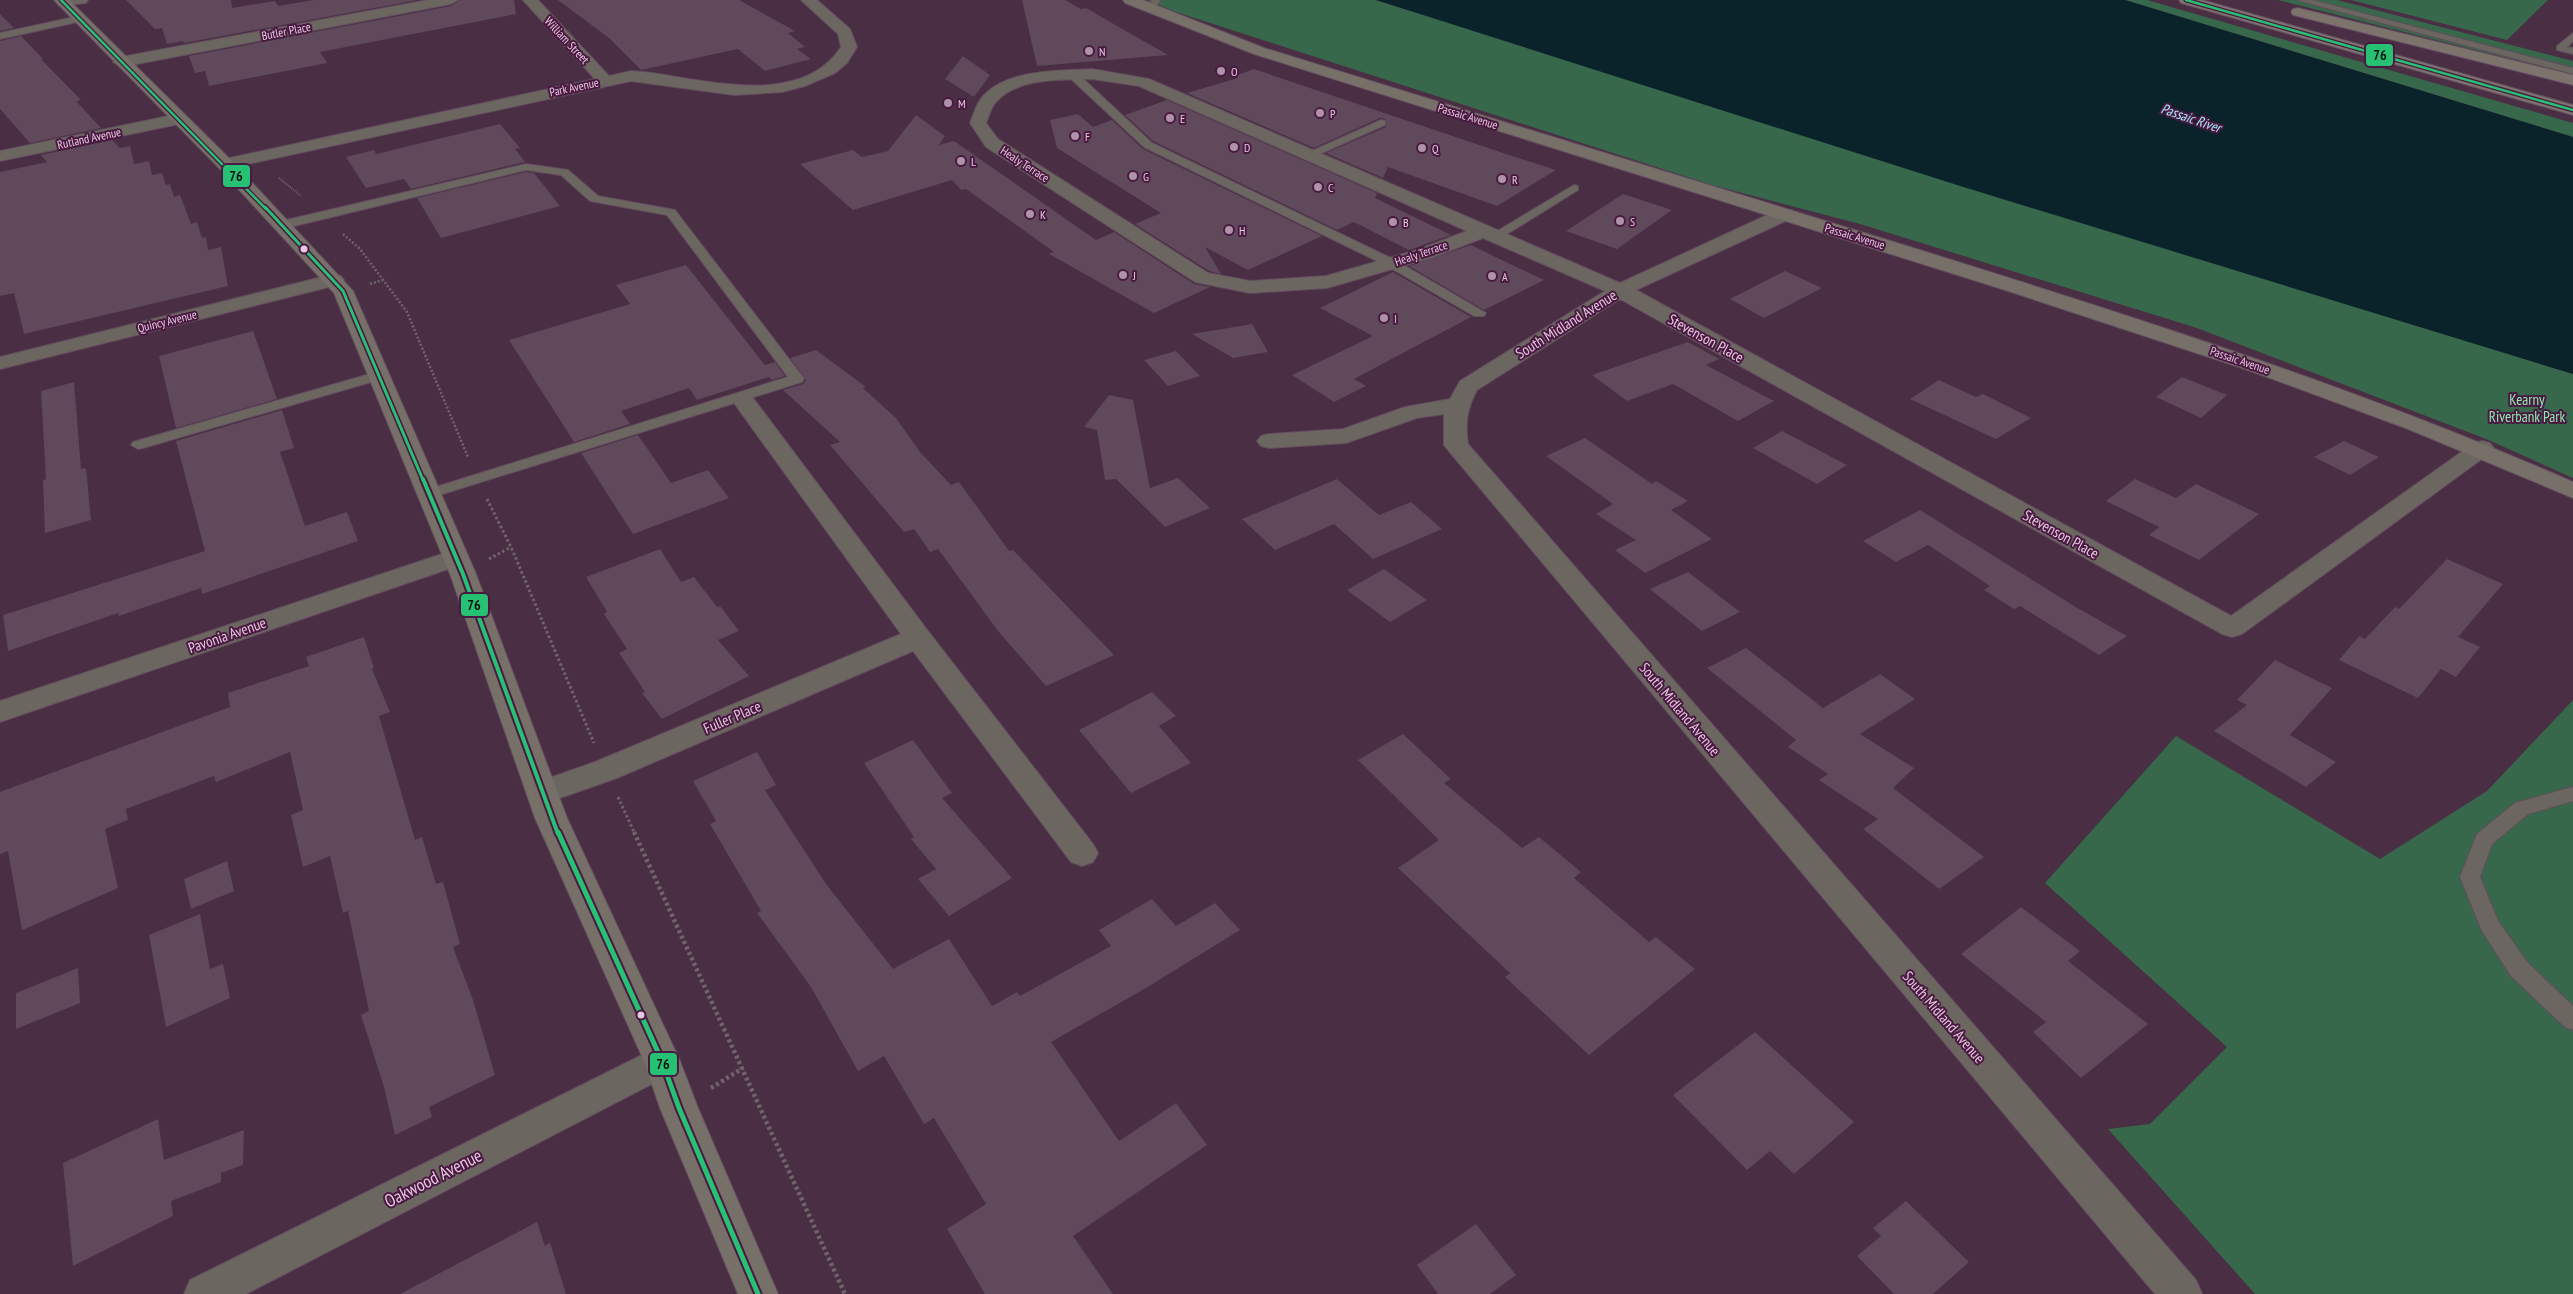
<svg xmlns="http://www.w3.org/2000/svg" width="2573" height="1294" font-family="'PT Sans Narrow',sans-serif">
<rect width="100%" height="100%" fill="#492e44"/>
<path fill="#38684b" d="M1147,0H1376L2573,374V478L2486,439L2197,328L1860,224L1712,185L1176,12Z
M2125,0H2147L2573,123V137Z
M2278,0H2337L2573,61V75Z
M2351,0H2548L2507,40Z
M2573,700V1294H2255L2108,1129L2150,1124L2227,1047L2045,883L2176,736L2380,859L2487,791Z"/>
<path fill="#0a222a" d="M1376,0H2125L2573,137V374L1957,185Z"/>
<path fill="#5f495b" d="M126,0H231L232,8L275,1L278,6L314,0H418L184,43L183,41L167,44L162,28L155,29Z
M460,0H514L516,14L320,52L327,63L209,86L205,71L195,73L189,56L451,6Z
M558,0H739L795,31L788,33L805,47L797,49L811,59L765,71L738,49L641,70L609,38Z
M1022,0H1065L1081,9L1086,8L1168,55L1037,66Z
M0,14L14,28L0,31Z
M21,36L43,59H41L81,100L76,101L101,128L30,143L0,109V41Z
M963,56L990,75L974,97L945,79Z
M1254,69L1506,154L1556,170L1497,206L1388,167L1383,178L1326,153L1386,127L1385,119L1380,118L1314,148L1187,93L1238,78V75Z
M1167,100L1377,193L1375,198L1451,235L1409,250L1354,222L1337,230L1153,141L1125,115Z
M1078,114L1093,127L1112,120L1143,149L1322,236L1248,270L1205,247L1221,274L1209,271L1135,224L1161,213L1057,148L1050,120Z
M916,115L945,136L939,145L954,141L1096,240L1114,232L1194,284L1210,287L1154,313L1049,254L1054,252L966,189L961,190L952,180L853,210L800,164L853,150L862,157L888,151Z
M500,124L520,148L515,149L525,162L411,189L404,179L366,188L346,157L374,150L376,154Z
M112,140L120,148L130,146L134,164L149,161L152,175L162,173L166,185L170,184L174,197L180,195L191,224L197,222L202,238L206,237L208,250L221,247L228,286L24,334L14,293L0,296V172L47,162L41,155Z
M526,172L534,173L560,206L441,238L417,198Z
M1623,194L1672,210L1617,249L1566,231Z
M1471,245L1506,262L1544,280L1484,310L1409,266Z
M686,265L765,365L775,362L785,376L772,380L769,377L697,400L689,388L621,411L630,424L574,442L509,340L630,304L616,285Z
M1785,271L1822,288L1764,318L1730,299Z
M1393,272L1471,317L1354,379L1366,386L1334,402L1292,375L1373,336L1320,308Z
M1252,324L1268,352L1233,358L1192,334Z
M253,331L277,399L176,428L159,356Z
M1688,342L1719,359L1706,365L1774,401L1738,421L1673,384L1627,401L1592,375Z
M816,350L866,387L863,388L896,418L920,452L951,485L959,482L1009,551L1013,550L1114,655L1046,686L998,631L938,549L930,552L914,529L904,532L830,445L840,442L783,390L803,384L806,380L790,358Z
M1176,351L1200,376L1168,386L1144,360Z
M2182,377L2227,395L2201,418L2156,397Z
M1939,380L1976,397L1983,394L2031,418L1996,439L1910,399Z
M74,382L81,469L86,468L91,520L45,533L43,480L46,479L41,391Z
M1109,395L1133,400L1150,488L1178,478L1210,508L1165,527L1116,479L1105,480L1097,430L1084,427Z
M282,410L294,448L280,452L305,526L347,512L358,541L202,594L201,588L119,616L118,613L8,651L3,615L205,551L176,441Z
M1782,431L1847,465L1817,484L1753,448Z
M638,435L671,483L708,470L729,498L633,534L581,453Z
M1585,438L1652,484L1656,481L1688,501L1671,510L1712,539L1645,573L1615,550L1636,540L1596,514L1613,504L1546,456Z
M2344,441L2379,457L2350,475L2314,457Z
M1337,479L1379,515L1411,502L1442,529L1373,559L1334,524L1275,550L1242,519Z
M2135,479L2176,498L2196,484L2259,514L2199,560L2149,535L2159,527L2106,501Z
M1920,510L2074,606L2127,636L2099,655L2020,606L2014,609L1984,590L1990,586L1928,545L1896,562L1863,541Z
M660,549L681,582L694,577L717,607L720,606L739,631L718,640L749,676L662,719L642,693L645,692L619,653L627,649L604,614L607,612L586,577Z
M2447,559L2503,584L2458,637L2480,647L2456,677L2441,669L2418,698L2339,660L2359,636L2365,639L2395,607L2399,609Z
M1384,569L1427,600L1390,622L1347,590Z
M1688,572L1740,612L1702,631L1650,589Z
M364,637L374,668L372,669L390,712L379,716L415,840L422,837L436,884L443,882L460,944L453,947L473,1000L495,1075L429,1107L432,1117L395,1135L384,1087L361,1015L369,1011L348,911L343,913L330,856L303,867L291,815L303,810L290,752L216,782L214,776L126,809L128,820L105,829L118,888L22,930L8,851L0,854V792L230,707L228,693L309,666L306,657Z
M1746,648L1823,708L1880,674L1915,699L1860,734L1914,768L1893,788L1984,857L1939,889L1863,829L1878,819L1819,780L1828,774L1788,747L1796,740L1707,668Z
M2275,660L2332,688L2290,735L2336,762L2306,787L2214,731L2247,705L2237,700Z
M1152,692L1176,716L1159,726L1191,763L1131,793L1079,730Z
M1403,734L1451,779L1444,783L1522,848L1539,837L1581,872L1574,878L1649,942L1656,937L1695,969L1589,1055L1505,977L1510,973L1398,868L1439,840L1358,760Z
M913,740L952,793L942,798L1012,878L949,916L918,879L936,869L911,839L914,837L864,763Z
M757,752L776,785L765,790L826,884L893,969L949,939L992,1006L1017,992L1020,996L1111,946L1099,930L1152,899L1176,926L1215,903L1240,930L1146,988L1051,1042L1119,1141L1176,1103L1207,1145L1073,1236L1113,1294H985L947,1229L986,1204L934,1118L924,1124L884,1056L858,1071L811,987L757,913L761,911L710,824L716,821L693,781Z
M227,861L234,891L191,909L184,879Z
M2021,907L2080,951L2068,961L2148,1024L2081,1078L2033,1032L2046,1022L1961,954Z
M200,914L210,969L223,964L230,998L166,1027L149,935Z
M78,968L80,1003L16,1029V993Z
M1755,1032L1854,1122L1794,1174L1770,1151L1747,1170L1673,1095Z
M158,1119L164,1160L244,1130L243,1165L221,1173V1182L171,1201L173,1216L73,1266L63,1163Z
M1906,1201L1969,1262L1933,1294H1894L1857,1256L1881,1236L1873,1228Z
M537,1222L545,1246L550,1242L566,1294H400Z
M1476,1224L1516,1275L1490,1294H1438L1417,1265Z"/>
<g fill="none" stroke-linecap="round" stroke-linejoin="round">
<defs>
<path id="lane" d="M1152,0H1161L1153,10H1147L1145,8Z
M2297,0H2312L2573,68V74Z
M79,16L84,19L82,21L0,39V33Z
M2573,33V41L2567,47L2573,48V54L2557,50V46Z
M1070,74H1078L1152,143L1395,260L1486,313L1484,316H1474L1387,266L1144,147L1070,78Z
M1381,120L1385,121V125L1313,157L1309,158L1303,155Z
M526,164L568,170L598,196L675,210L802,376L804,379L802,382L433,497H423L420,494L423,491L788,377L667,215L590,201L561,175L526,170L282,229L276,225L282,221Z
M1574,185L1578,186V190L1499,239L1495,240L1489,236Z
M380,371L385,372L387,375L385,378L143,448L138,449L131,445L133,442Z
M2573,787V801L2528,814L2492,844L2480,877L2498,921L2527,962L2573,1006V1030L2565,1027L2511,976L2482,931L2460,877L2477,834L2515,803Z"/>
<path id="street" d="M59,0H88L86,3L59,6L57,3Z
M428,0H458L451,4L121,67L113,62L121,57Z
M523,0H538L609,76L631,71L644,72C703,79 801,109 841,47L838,34L801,0H817L850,29L857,47L847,63L835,73L805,86L782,92L734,95L631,81L225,169L219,168L216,164L219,160L225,159L595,79Z
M1092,69L1149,79L1620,283L1778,210H1792L1794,214L1792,218L1636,290L2231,616L2474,443L2482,441L2490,443L2494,448L2490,453L2242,634L2232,637L2222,634L1620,299L1477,390C1467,408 1465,424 1468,444L2196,1280L2202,1294H2155L1448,450L1444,445V414L1417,418L1346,443L1269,448L1261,446L1257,441L1261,436L1269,434L1343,429L1405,407L1450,399L1460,381L1605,291L1483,238L1431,258L1327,288L1250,293L1195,282L986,147L970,123C974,114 976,103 984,95C1009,69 1058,71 1092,69ZM1092,79L1139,86L1467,231L1417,250L1326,276L1250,281L1208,273L998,139L986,123C989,116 991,107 996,102C1018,77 1062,80 1092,79Z
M178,114L186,119L184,123L0,161V151Z
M334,274L341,276L344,280L341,284L0,369V357Z
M745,396L753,398L928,631L1093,844L1098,853L1093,862L1082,866L1071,862L913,651L617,778L543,804L532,800L528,792L532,784L595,762L901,634L734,403L737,398Z
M454,550L463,552L467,558L463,564L0,722V701Z
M662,1045L675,1050L680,1061L675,1072L246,1294H184L190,1280Z"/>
<path id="secondary" d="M54,0H69L231,160L353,291L476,574L567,818L680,1061L698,1108L778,1294H738L660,1108L644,1061L535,818L450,574L334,293L219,168Z
M1123,0H1143L1264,48C1478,114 1693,180 1907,246C2132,316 2357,387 2573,482V498L2408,429L2248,370L2005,290L1254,54L1125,3Z"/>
<path id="highway" d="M2179,0H2202L2573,105V115L2181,3Z
M2298,8L2573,75V85L2293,15L2291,12L2293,9Z"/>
</defs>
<use href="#lane" stroke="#634c5e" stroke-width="2"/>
<use href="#street" stroke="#634c5e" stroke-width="2"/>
<use href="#secondary" stroke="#634c5e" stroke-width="2"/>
<use href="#highway" stroke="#634c5e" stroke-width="2"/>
<path stroke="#706568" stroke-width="2" stroke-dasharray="1 1" stroke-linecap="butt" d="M279,178L301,196"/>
<path stroke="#706568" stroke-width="2.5" stroke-dasharray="2 2" stroke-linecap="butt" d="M343,234L360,249L407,312L468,457
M370,284L383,280"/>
<path stroke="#706568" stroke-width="3" stroke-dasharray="2.5 2.5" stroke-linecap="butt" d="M487,499L511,547L594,743
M489,559L511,547
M618,797L635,834"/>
<path stroke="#706568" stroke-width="4.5" stroke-dasharray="3 3" stroke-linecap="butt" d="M634,832L845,1294
M711,1088L743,1068"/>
<use href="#lane" fill="#6c6661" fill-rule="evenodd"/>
<use href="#street" fill="#6c6661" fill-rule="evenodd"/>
<use href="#secondary" fill="#777069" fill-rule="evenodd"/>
<use href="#highway" fill="#7d736d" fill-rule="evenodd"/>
<defs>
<path id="bus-1-far3" d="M61,0L266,209
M2186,0L2573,110"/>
<path id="bus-1-far2" d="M265,207L343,291L423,480"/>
<path id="bus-1-far1" d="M423,479L463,574L558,834"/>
<path id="bus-1" d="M558,832L662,1061L679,1108L758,1294"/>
</defs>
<use href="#bus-1-far3" stroke="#491941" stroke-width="5"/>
<use href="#bus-1-far2" stroke="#491941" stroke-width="6"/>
<use href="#bus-1-far1" stroke="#491941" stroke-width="8"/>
<use href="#bus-1" stroke="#491941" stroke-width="9"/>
<use href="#bus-1-far3" stroke="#26c172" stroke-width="2.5"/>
<use href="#bus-1-far2" stroke="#26c172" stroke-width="3"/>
<use href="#bus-1-far1" stroke="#26c172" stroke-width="4"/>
<use href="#bus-1" stroke="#26c172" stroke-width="5"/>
</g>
<g fill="#b092a9" stroke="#491941" stroke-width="2">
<circle cx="1089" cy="51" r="5"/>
<circle cx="1221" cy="71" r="5"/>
<circle cx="948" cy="103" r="5"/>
<circle cx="1320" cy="113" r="5"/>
<circle cx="1170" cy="118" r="5"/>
<circle cx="1075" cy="136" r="5"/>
<circle cx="1234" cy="147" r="5"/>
<circle cx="1422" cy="148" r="5"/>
<circle cx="961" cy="161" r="5"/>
<circle cx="1133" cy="176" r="5"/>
<circle cx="1502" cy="179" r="5"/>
<circle cx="1318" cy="187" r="5"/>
<circle cx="1030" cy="214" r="5"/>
<circle cx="1620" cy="221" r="5"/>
<circle cx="1393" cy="222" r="5"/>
<circle cx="1229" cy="230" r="5"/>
<circle cx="1123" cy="275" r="5"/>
<circle cx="1492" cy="276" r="5"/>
<circle cx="1384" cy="318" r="5"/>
</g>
<g fill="#e7c8e0" stroke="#491941" stroke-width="2">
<circle cx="304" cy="249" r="4.5"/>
<circle cx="641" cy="1015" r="4.5"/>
</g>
<g text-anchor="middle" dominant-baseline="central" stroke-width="4" stroke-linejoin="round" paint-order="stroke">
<g font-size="12" fill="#e7c8e0" stroke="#491941">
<text transform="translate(286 31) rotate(-11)">Butler Place</text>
<text transform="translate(567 40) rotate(47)">William Street</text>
<text transform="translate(574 87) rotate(-12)">Park Avenue</text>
<text transform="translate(1468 116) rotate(17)">Passaic Avenue</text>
<text transform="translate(89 138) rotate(-12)">Rutland Avenue</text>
<text transform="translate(1025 164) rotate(33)">Healy Terrace</text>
<text transform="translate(1855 236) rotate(17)">Passaic Avenue</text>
<text transform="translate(1421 253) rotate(-19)">Healy Terrace</text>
<text transform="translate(167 321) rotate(-14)">Quincy Avenue</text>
<text transform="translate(2240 360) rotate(19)">Passaic Avenue</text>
</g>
<g font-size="12" fill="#e7c8e0" stroke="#491941" text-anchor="start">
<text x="1099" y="51">N</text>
<text x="1231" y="71">O</text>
<text x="958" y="103">M</text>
<text x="1330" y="113">P</text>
<text x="1180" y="118">E</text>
<text x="1085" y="136">F</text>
<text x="1244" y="147">D</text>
<text x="1432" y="148">Q</text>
<text x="971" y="161">L</text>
<text x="1143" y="176">G</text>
<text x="1512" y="179">R</text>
<text x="1328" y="187">C</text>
<text x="1040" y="214">K</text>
<text x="1630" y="221">S</text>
<text x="1403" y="222">B</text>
<text x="1239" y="230">H</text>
<text x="1133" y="275">J</text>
<text x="1502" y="276">A</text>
<text x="1394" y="318">I</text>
</g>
<g font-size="14" font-style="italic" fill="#a3e8f8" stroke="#491941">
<text transform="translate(2191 118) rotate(19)">Passaic River</text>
</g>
<g font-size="15" fill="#e7c8e0" stroke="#491941">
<text transform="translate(1566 324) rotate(-32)">South Midland Avenue</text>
<text transform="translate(1706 338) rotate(29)">Stevenson Place</text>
<text transform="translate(2061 534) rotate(29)">Stevenson Place</text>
<text transform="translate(227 635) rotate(-19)">Pavonia Avenue</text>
<text transform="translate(1680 709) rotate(50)">South Midland Avenue</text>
<text transform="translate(732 717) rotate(-23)">Fuller Place</text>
<text transform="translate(1944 1017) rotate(49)">South Midland Avenue</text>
</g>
<g font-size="15" fill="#8fe9ae" stroke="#491941">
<text x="2527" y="399">Kearny<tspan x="2527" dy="17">Riverbank Park</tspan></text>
</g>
<g font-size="18" fill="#e7c8e0" stroke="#491941">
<text transform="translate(433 1178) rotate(-27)">Oakwood Avenue</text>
</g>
</g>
<g stroke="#491941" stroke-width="2">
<rect x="2365" y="43" width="29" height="24" rx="5" fill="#26c172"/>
<rect x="222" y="164" width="29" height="24" rx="5" fill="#26c172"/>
<rect x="460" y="593" width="29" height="24" rx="5" fill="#26c172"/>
<rect x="649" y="1052" width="29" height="24" rx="5" fill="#26c172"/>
</g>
<g font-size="14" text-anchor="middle" font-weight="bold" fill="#111">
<text x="2380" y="60">76</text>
<text x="236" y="181">76</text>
<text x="474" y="610">76</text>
<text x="663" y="1069">76</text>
</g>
</svg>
